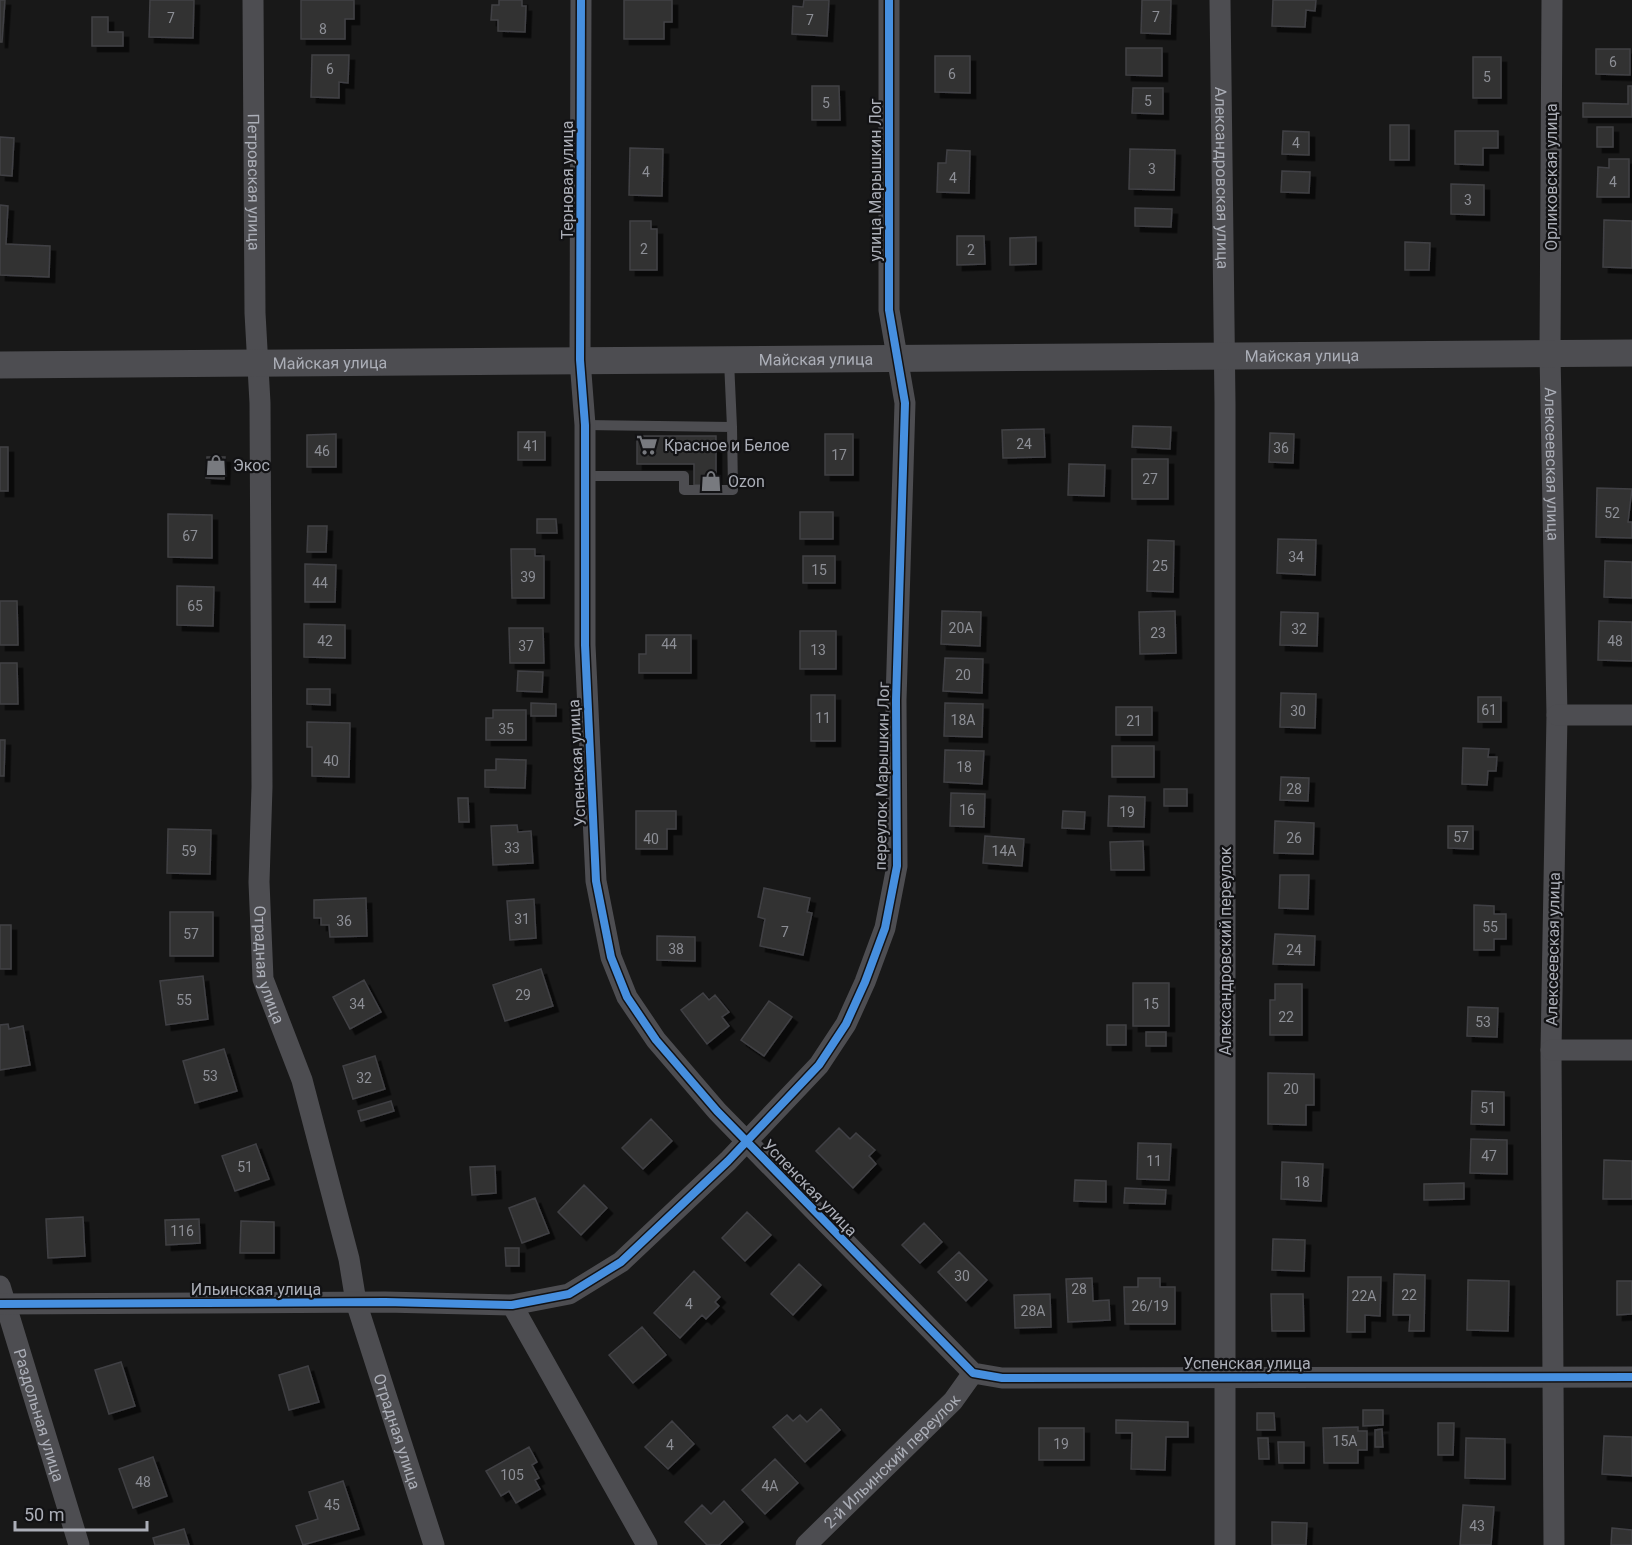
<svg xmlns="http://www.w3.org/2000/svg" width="1632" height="1545" font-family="Roboto,sans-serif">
<defs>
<filter id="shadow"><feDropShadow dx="5.5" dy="5.5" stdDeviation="0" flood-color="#0009"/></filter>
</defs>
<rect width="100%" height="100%" fill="#181818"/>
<path fill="#323233" stroke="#414144" stroke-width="1.5" filter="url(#shadow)" d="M0,0H5L2,42H0Z
M150,0H194L193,38L149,37Z
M301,0H354V19H345V39H301Z
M499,0H522V6H526L525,32L498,31V20H491L492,5H499Z
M624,0H672V22H664V39H624Z
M804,0H829L827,36L792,34L793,6L803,7Z
M1142,0H1171L1170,34L1141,33Z
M1273,0H1316L1315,11L1306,10L1305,27L1272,26Z
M92,17H108V32H123V46H92Z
M1126,48H1162V76L1126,75Z
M1596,49H1630V75L1596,74Z
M312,55H349L348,83L339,82V98L311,97Z
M935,56H970V93L935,92Z
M1473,57H1501V98H1473Z
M812,86H839L840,120H812Z
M1628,86H1632V117H1583V103L1628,104Z
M1133,88H1163V114L1132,113Z
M1390,125H1409V160H1390Z
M1597,127H1613V147H1597Z
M1283,131L1309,132V155L1282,154Z
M1455,131H1498V148H1483V165L1455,164Z
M0,137L14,138L12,176L0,175Z
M630,148L663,149L662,196L629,195Z
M1130,149L1175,150L1174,190L1129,189Z
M947,150L970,151L969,193L937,192L938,163H946Z
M1609,159H1629V197H1597L1598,167L1609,168Z
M1282,171L1310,172L1309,193L1281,192Z
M1451,184L1484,185V215L1451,214Z
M0,205L8,206L6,244L50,246L49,277L0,275Z
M1135,208L1172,209L1171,227L1135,226Z
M1604,220L1632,221V268L1603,267Z
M630,221H651V229H657V270H630Z
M957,236H984L985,264L957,265Z
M1036,237V264L1010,265V238Z
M1405,242L1430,243L1429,270H1405Z
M1133,426L1171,427L1170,449L1132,447Z
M1044,429L1045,457L1003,458L1002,430Z
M518,432H545V460H518Z
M1270,433L1294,434L1293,463L1269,462Z
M336,434V467H307V435Z
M825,434H853V475H825Z
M637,436H716V485H694V464H637Z
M0,447H8V491H0Z
M207,457H225L224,479L206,478Z
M1132,459H1168V499H1132Z
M1069,464L1105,465L1104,496L1068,495Z
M1597,488L1632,489L1628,522H1632V538L1596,537Z
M800,512H833V539H800Z
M168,514L212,515V558L168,557Z
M537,519H556L557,533H537Z
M308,526H327L326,552H307Z
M1278,539L1316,540L1315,575L1277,573Z
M1148,540L1174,541L1173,592L1147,591Z
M511,549H535V556H544V598H512Z
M803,556H835V583H803Z
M1605,561L1632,562V598L1604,597Z
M305,564L336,565L335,602H305Z
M177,586L214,587L213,626L177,625Z
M0,601H17L18,645H0Z
M942,611L981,612L980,646L941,644Z
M1175,611L1176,653L1140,654L1139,612Z
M1281,612L1318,613L1317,646L1280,645Z
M1599,621L1632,622V661L1598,660Z
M304,624L345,625V658L304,657Z
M509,628H543L544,663H510Z
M800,631H836V669H800Z
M646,635H691V673H639V654H646Z
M945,658L983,659L982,693L943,691Z
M0,663H17L18,704H0Z
M518,671L543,672L542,692L517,691Z
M307,689H330V705L307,704Z
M1281,693L1316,694L1315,728L1280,727Z
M811,695H835V741H811Z
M1478,697H1501V722H1478Z
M531,703L556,704V716H531Z
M945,703L983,704L982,737L944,736Z
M1116,707H1152V735H1116Z
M493,710H526V740H486V718H493Z
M307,722L350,723L349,777L312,776V747H307Z
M0,740H5L4,776H0Z
M1112,746H1154V777H1112Z
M1463,748L1489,749L1488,757H1497L1496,771H1488L1487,785L1462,784Z
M945,750L984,751L982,784L944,782Z
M496,759L526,760L525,788L485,787V770H496Z
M1281,777L1309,778L1308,801L1280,800Z
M1164,789H1187V806H1164Z
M951,793L985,794L984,827L950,826Z
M1109,796L1145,797L1144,827L1108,826Z
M458,798H468L469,822H459Z
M636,811H676V829H667V849H636Z
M1063,811L1085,812L1084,829L1062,828Z
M1275,821L1314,823L1313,854L1274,853Z
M517,825L518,832L531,831L533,863L493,865L491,826Z
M1448,826H1473V849L1448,848Z
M168,829L211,830L210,874L167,873Z
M985,836L1024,839L1022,866L983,863Z
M1143,841L1144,870H1111L1110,842Z
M1280,875H1309L1308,909L1279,908Z
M764,888L810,898L807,912L812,913L803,955L760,946L765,919L758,917Z
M366,898L367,936L330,937L329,925H321V918H314V900Z
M534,899L536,938L510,940L507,901Z
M1474,905L1494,906V914H1506V939H1494V950H1474Z
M170,912H213V956H170Z
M0,925H11V969H0Z
M1275,934L1315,936L1314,965L1273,964Z
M657,936L695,937V961L657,960Z
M541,969L553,1006L505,1021L493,985Z
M203,976L208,1019L166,1025L160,981Z
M364,980L381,1012L350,1029L333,997Z
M1133,983H1169V1026H1133Z
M1275,984H1302V1035H1270V1000H1275Z
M703,993L709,1000L715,995L729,1012L722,1017L729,1026L707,1044L681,1010Z
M769,1001L792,1017L764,1056L741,1040Z
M1468,1007L1498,1008L1497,1037L1467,1036Z
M8,1024L9,1029L23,1026L30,1065L0,1070V1025Z
M1107,1025H1126V1045H1107Z
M1146,1032H1166V1046H1146Z
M224,1049L237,1091L195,1103L183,1061Z
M375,1056L385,1089L353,1099L343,1066Z
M1268,1073L1314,1074V1105H1306V1125L1268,1124Z
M1472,1091L1504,1092V1125L1471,1124Z
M391,1101L394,1111L361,1121L358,1111Z
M651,1119L672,1141L643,1169L622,1148Z
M839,1128L850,1139L856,1133L875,1150L869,1156L876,1164L853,1188L816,1151Z
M1471,1139L1507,1140V1174L1470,1173Z
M1138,1143L1171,1144L1169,1180L1137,1179Z
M256,1144L269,1179L235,1191L222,1156Z
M1604,1160L1632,1161V1199H1603Z
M1282,1162L1323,1164L1321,1201L1281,1199Z
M495,1166L496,1193L472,1195L470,1167Z
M1075,1180L1106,1181V1202L1074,1201Z
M1464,1183V1199L1424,1200V1184Z
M584,1185L607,1208L581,1235L558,1212Z
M1125,1188L1166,1190L1165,1204L1124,1203Z
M535,1198L549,1233L522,1243L509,1208Z
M747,1212L771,1235L745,1261L722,1238Z
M83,1217L85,1256L48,1258L46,1219Z
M199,1219L200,1243L166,1245L165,1220Z
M241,1221L274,1222V1253H240Z
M924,1223L942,1242L920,1263L902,1245Z
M1273,1239L1305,1240L1304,1271L1272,1270Z
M505,1248H519V1266H506Z
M959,1252L987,1280L966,1301L938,1272Z
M799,1264L821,1285L793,1315L771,1294Z
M694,1271L720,1297L715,1302L719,1306L706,1319L702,1315L680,1338L654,1313Z
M1394,1274L1425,1275L1424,1331H1409L1410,1315H1393Z
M1348,1277H1381L1380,1316L1365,1315V1332H1347Z
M1092,1278L1093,1301L1109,1300L1110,1320L1068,1322L1066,1279Z
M1138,1278H1160V1287H1175V1324H1125L1124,1287H1138Z
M1468,1280L1509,1281L1508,1331L1467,1330Z
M1617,1281H1632V1314L1617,1315Z
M1050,1294L1051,1327L1015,1328L1014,1295Z
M1271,1294H1303L1304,1331H1272Z
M642,1327L666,1355L633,1383L609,1355Z
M121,1362L135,1406L109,1414L95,1370Z
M308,1366L319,1402L289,1410L279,1375Z
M821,1409L840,1430L805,1462L773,1427L787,1415L793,1421L800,1415L807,1422Z
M1363,1410H1383V1425L1363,1426Z
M1257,1413H1274L1275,1430H1257Z
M1116,1420L1188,1422V1437H1166L1165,1470L1131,1469L1132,1433H1116Z
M672,1421L694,1444L668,1469L645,1447Z
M1438,1423H1454L1453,1455H1438Z
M1358,1427V1431H1367V1450H1358V1463H1324L1323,1428Z
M1039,1428H1084V1460H1039Z
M1382,1429L1383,1447H1375V1430Z
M1604,1436L1632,1437V1476L1602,1474Z
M1258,1438H1268L1269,1459H1259Z
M1466,1438L1505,1439V1479L1465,1478Z
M1278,1442H1304V1463H1279Z
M529,1447L537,1462L532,1465L539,1478L535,1480L540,1489L516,1503L509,1491L501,1496L486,1471Z
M153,1457L167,1496L133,1508L119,1469Z
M775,1459L798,1483L765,1514L742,1490Z
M343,1481L359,1529L303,1545L296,1526L318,1519L309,1492Z
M724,1501L743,1522L719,1545H707L685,1522L702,1505L711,1514Z
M1463,1505L1494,1507L1491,1545H1460Z
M1272,1522L1307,1523L1306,1545H1272Z
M1612,1528L1632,1530V1545H1611Z
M184,1529L189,1545H155L153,1538Z"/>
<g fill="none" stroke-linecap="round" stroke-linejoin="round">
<path stroke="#4d4d51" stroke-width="10" d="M585,425L732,427L729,361
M585,476H684V490H733L732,427"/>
<g stroke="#4d4d51" stroke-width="21">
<path id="s1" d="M253,0L255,313L260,403L262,787L259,882L263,979L302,1080L349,1259L356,1302L434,1545"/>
<path d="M581,0L580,360L585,425V645L596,881L611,957L627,997L656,1040L717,1111L973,1373L1002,1378L1632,1377"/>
<path id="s2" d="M1220,0L1225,403V1545"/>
<path id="s3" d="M1552,0L1550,354L1557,715L1551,1050L1554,1545"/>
<path d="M1557,715H1632"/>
<path d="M1551,1050H1632"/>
<path id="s4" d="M0,1286L79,1545"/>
<path d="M0,1304L385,1302L512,1305L569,1294L621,1262L728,1161L819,1065L846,1024L865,982L885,928L897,866L896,700L905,403L889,310V0"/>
<path d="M512,1305L647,1545"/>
<path id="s5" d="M806,1545L953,1401L973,1373"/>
</g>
<path stroke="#4d4d51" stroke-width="27" id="s6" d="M0,365L1632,353"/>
<defs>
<path id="cycleway" d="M581,0L580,360L585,425V645L596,881L611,957L627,997L656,1040L717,1111L973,1373L1002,1378L1632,1377
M0,1304L385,1302L512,1305L569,1294L621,1262L728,1161L819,1065L846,1024L865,982L885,928L897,866L896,700L905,403L889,310V0"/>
</defs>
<use href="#cycleway" stroke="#121214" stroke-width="11"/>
<use href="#cycleway" stroke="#468fdf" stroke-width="8"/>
</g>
<defs>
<symbol id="supermarket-bare" viewBox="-9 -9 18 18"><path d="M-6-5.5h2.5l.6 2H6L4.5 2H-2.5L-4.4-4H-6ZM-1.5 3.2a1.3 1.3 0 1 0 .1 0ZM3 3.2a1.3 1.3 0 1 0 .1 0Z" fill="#787a7f" stroke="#121214" stroke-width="2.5" paint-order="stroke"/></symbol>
<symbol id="shop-bare" viewBox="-9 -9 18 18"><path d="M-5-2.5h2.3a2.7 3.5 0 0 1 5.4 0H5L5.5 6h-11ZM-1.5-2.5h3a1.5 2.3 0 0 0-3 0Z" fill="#787a7f" stroke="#121214" stroke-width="2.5" paint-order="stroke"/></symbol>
</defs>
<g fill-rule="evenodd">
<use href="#supermarket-bare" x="632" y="430" width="30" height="30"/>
<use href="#shop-bare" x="201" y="450" width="30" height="30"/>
<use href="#shop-bare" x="696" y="466" width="30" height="30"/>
</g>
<g text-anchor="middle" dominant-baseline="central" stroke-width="4.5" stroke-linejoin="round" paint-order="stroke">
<g font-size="14" fill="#8d8f96">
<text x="1156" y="17">7</text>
<text x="171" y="18">7</text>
<text x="810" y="20">7</text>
<text x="323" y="29">8</text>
<text x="1613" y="62">6</text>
<text x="330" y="69">6</text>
<text x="952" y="74">6</text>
<text x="1487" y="77">5</text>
<text x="1148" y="101">5</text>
<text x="826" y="103">5</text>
<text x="1296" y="143">4</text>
<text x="1152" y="169">3</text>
<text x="646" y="172">4</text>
<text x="953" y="178">4</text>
<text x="1613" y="182">4</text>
<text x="1468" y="200">3</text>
<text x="644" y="249">2</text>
<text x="971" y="250">2</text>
<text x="1024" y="444">24</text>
<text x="531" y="446">41</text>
<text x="1281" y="448">36</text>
<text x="322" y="451">46</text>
<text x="839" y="455">17</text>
<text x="1150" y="479">27</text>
<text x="1612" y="513">52</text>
<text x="190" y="536">67</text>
<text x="1296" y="557">34</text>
<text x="1160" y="566">25</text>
<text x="819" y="570">15</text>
<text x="528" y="577">39</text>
<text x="320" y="583">44</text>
<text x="195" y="606">65</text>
<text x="961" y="628">20А</text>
<text x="1299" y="629">32</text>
<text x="1158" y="633">23</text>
<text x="325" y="641">42</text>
<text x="1615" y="641">48</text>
<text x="669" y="644">44</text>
<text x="526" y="646">37</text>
<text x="818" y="650">13</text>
<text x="963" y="675">20</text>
<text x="1489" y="710">61</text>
<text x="1298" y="711">30</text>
<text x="823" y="718">11</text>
<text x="963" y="720">18А</text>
<text x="1134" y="721">21</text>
<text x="506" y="729">35</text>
<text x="331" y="761">40</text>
<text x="964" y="767">18</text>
<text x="1294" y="789">28</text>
<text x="967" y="810">16</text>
<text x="1127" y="812">19</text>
<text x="1461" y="837">57</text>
<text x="1294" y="838">26</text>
<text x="651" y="839">40</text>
<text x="512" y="848">33</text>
<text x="189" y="851">59</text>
<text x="1004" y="851">14А</text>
<text x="522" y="919">31</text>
<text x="344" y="921">36</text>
<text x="1490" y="927">55</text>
<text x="785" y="932">7</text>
<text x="191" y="934">57</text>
<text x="676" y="949">38</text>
<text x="1294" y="950">24</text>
<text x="523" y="995">29</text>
<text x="184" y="1000">55</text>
<text x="357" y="1004">34</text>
<text x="1151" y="1004">15</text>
<text x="1286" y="1017">22</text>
<text x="1483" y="1022">53</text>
<text x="210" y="1076">53</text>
<text x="364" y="1078">32</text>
<text x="1291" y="1089">20</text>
<text x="1488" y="1108">51</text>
<text x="1489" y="1156">47</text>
<text x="1154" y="1161">11</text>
<text x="245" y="1167">51</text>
<text x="1302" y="1182">18</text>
<text x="182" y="1231">116</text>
<text x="962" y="1276">30</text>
<text x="1079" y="1289">28</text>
<text x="1409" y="1295">22</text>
<text x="1364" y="1296">22А</text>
<text x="689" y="1304">4</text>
<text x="1150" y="1306">26/19</text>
<text x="1033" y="1311">28А</text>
<text x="1345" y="1441">15А</text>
<text x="1061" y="1444">19</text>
<text x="670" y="1445">4</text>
<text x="512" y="1475">105</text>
<text x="143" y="1482">48</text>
<text x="770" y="1486">4А</text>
<text x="332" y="1505">45</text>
<text x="1477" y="1526">43</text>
</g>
<g font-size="16" fill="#abaeb7" stroke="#121214">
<text transform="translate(1551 177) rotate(-90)">Орликовская улица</text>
<text stroke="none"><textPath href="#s2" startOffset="178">Александровская улица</textPath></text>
<text transform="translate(567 180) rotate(-90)">Терновая улица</text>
<text transform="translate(875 180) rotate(-90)">улица Марышкин Лог</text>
<text stroke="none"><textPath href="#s1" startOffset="182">Петровская улица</textPath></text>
<text stroke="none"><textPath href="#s6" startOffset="1302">Майская улица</textPath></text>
<text stroke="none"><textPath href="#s6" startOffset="816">Майская улица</textPath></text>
<text stroke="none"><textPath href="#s6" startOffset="330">Майская улица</textPath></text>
<text stroke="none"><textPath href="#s3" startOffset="464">Алексеевская улица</textPath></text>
<text transform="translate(577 763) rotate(-93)">Успенская улица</text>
<text transform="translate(882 776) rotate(-89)">переулок Марышкин Лог</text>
<text transform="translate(1553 949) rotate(-89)">Алексеевская улица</text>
<text transform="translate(1225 951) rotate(-90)">Александровский переулок</text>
<text stroke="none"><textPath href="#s1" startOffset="966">Отрадная улица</textPath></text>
<text transform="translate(810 1188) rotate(46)">Успенская улица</text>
<text x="256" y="1289">Ильинская улица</text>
<text x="1247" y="1363">Успенская улица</text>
<text stroke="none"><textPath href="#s4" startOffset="135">Раздольная улица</textPath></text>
<text stroke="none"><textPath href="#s1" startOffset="1452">Отрадная улица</textPath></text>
<text stroke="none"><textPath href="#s5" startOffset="120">2-й Ильинский переулок</textPath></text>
</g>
<g font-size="16" fill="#abaeb7" stroke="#121214" text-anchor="start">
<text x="664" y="445">Красное и Белое</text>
<text x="233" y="465">Экос</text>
<text x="728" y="481">Ozon</text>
</g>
</g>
<path d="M15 1521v9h132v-9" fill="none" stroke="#abaeb7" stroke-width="3"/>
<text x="24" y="1521" font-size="18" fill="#abaeb7" stroke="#121214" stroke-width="4.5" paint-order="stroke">50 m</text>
</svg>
